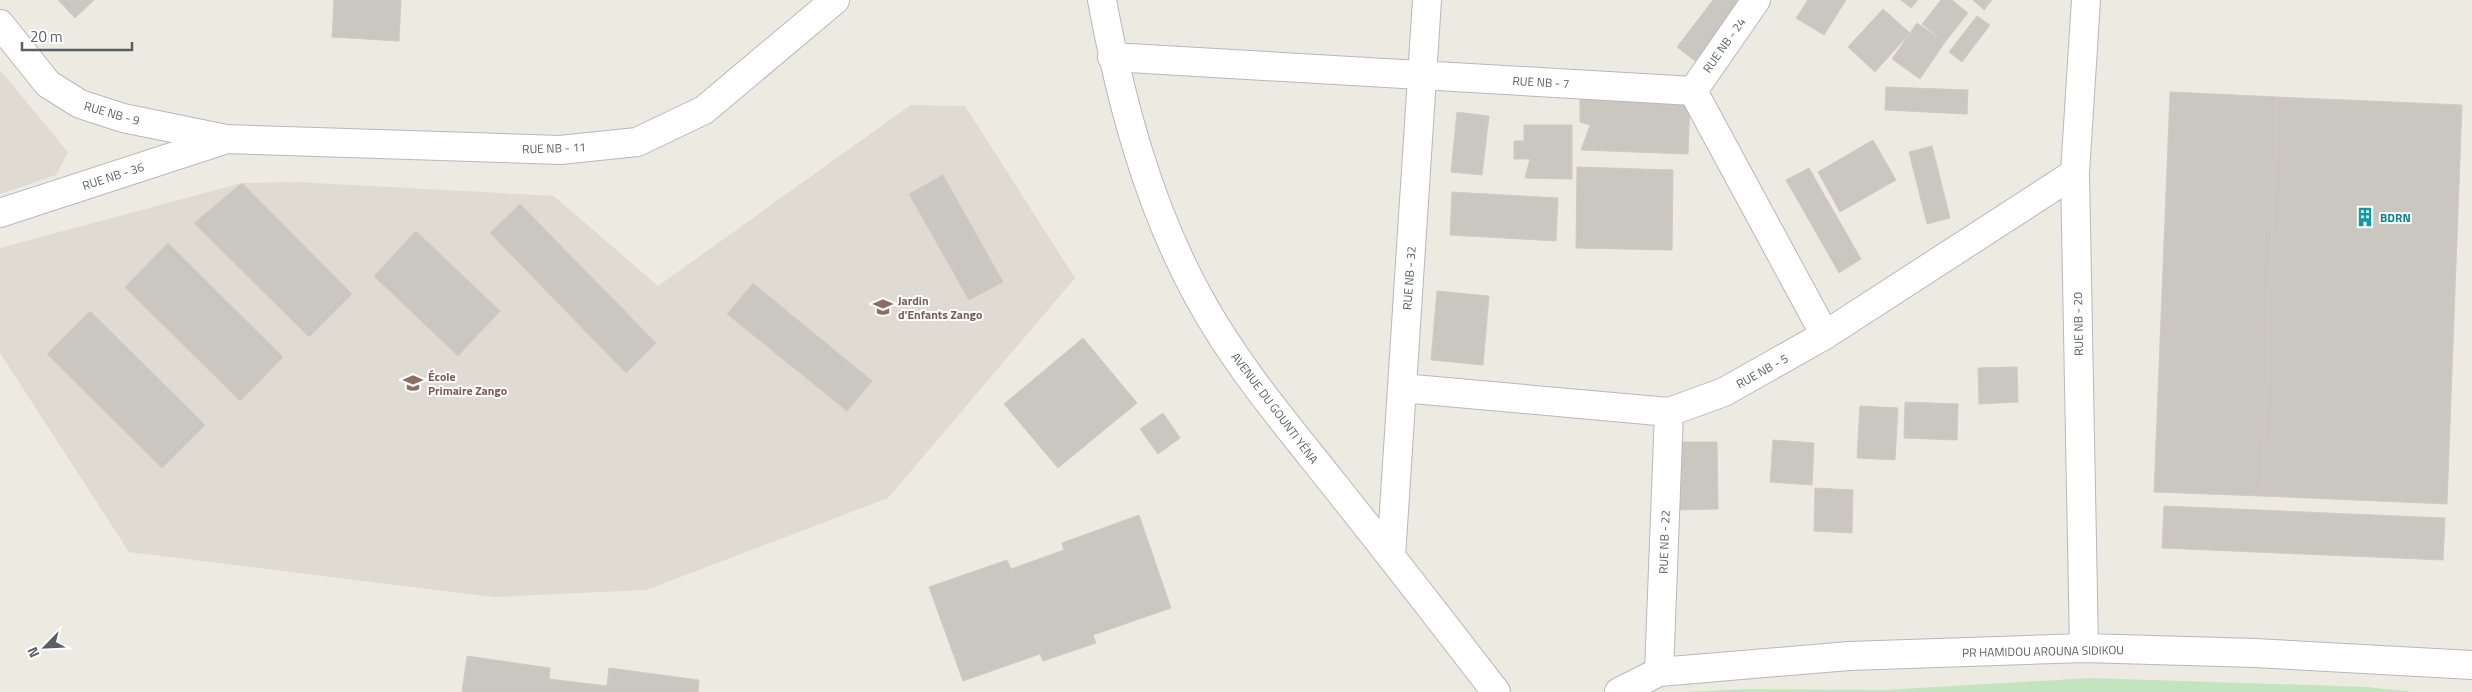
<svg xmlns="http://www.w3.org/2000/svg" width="2472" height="692" font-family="'Titillium Web',sans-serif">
<rect width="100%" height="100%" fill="#edeae2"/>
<path fill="#dfdbd3" d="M0,70L68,152L56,175L0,194Z
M911,105L965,106L1075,278L888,498L646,590L493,597L129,552L0,353V248L242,183L296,182L554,196L658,286Z"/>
<path fill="#c2e4bf" d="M2090,678L2367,687L2413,692H1686L1748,689L1885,690Z"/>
<path fill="#cac7c1" stroke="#d1cbc0" d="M58,0H94L75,18Z
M334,0H401L399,41L332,37Z
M1713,0H1748L1699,64L1677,47Z
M1808,0H1846L1824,35L1796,18Z
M1901,0H1918L1911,8Z
M1941,0H1952L1968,13L1945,42L1922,24Z
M1973,0H1992L1984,10Z
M1883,9L1910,33L1875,72L1848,47Z
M1977,16L1990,25L1962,62L1949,52Z
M1917,23L1945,42L1920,79L1892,59Z
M1886,87L1968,90L1967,114L1885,110Z
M2170,92L2277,97L2262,496L2154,492Z
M2277,97L2462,105L2447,504L2262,496Z
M1580,99L1690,103L1688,154L1581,150L1590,125L1580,122Z
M1457,112L1489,116L1482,175L1451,172Z
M1524,125H1572V179L1525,178L1530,159H1514V141H1524Z
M1873,140L1896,180L1840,212L1818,172Z
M1932,146L1950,218L1927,224L1909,152Z
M1577,167L1673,170L1672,250L1576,248Z
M1809,168L1861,259L1839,273L1786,180Z
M943,175L1003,282L969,300L909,194Z
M242,183L352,294L309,337L194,223Z
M1452,192L1558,198L1556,241L1450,235Z
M520,204L656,343L626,373L490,233Z
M416,231L500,311L458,356L374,276Z
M168,243L283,357L240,401L125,287Z
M753,283L872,381L847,411L727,314Z
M1437,291L1489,296L1483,365L1431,360Z
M90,311L205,425L162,468L47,354Z
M1083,338L1137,403L1058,468L1004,404Z
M2017,367L2018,402L1979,404L1978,368Z
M1905,402L1958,404L1957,440L1904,438Z
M1860,406L1898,408L1895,460L1857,458Z
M1163,413L1180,438L1158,454L1140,429Z
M1773,440L1814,443L1812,485L1770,482Z
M1676,442H1717L1718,509L1676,510Z
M1815,488L1853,490L1852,533L1814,531Z
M2164,506L2445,518L2443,560L2162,548Z
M1139,515L1171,608L1093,635L1096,643L1043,661L1040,654L963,681L929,587L1007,560L1011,569L1064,550L1062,543Z
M467,656L550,668L549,679L607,686L609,668L699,680L698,692H462Z"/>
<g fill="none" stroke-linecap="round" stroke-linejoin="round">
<defs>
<path id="minor" d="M1102,0C1121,103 1148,204 1198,296C1236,366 1287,425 1336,487C1390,555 1443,623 1496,692
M0,24L48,84L80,104L123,118L226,139L560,150L637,142L704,110L835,0
M1112,57L1693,91L1825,335
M1693,91L1756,0
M0,213L224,140
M1402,388L1669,412L1724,392L1825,335L2075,173
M1391,557L1427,0
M2084,648L2075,173L2086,0
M1659,672L1669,412
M1619,692L1659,672L1849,656L2084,648L2255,653L2472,665"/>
</defs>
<use href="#minor" stroke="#b5b8bc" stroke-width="30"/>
<use href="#minor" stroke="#fff" stroke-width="28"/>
</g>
<defs>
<symbol id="building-bare" viewBox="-9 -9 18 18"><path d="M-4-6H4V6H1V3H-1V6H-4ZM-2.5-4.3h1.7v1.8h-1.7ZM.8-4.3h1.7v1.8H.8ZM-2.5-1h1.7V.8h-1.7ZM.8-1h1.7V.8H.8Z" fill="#0f9aa8" stroke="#fff" stroke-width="2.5" paint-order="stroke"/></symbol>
<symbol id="school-bare" viewBox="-9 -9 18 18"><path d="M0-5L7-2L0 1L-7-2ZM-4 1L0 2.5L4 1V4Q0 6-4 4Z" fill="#8d6e63" stroke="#fff" stroke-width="2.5" paint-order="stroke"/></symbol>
</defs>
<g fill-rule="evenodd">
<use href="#building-bare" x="2351" y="203" width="28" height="28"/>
<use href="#school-bare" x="869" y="293" width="28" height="28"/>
<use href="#school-bare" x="399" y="369" width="28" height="28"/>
</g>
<g text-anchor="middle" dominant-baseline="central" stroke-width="4" stroke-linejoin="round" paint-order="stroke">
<g font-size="12" fill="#5a5f63" stroke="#fff">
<text transform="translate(1724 45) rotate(-55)">RUE NB - 24</text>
<text transform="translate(1541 82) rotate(3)">RUE NB - 7</text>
<text transform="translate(112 113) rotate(16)">RUE NB - 9</text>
<text transform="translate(554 148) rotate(-2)">RUE NB - 11</text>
<text transform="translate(113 176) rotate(-18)">RUE NB - 36</text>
<text transform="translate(1409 278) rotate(-86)">RUE NB - 32</text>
<text transform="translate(2078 324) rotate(-91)">RUE NB - 20</text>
<text transform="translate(1762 371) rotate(-29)">RUE NB - 5</text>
<text transform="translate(1275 408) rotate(53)">AVENUE DU GOUNTI YÉNA</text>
<text transform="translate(1664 542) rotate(-88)">RUE NB - 22</text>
<text transform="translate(2043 651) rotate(-1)">PR HAMIDOU AROUNA SIDIKOU</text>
</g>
<g font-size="12" font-weight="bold" fill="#0d838f" stroke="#fff" text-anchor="start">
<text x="2380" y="217">BDRN</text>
</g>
<g font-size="12" font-weight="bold" fill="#785e54" stroke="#fff" text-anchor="start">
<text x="898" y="300">Jardin<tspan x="898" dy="14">d'Enfants Zango</tspan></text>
<text x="428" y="376">École<tspan x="428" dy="14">Primaire Zango</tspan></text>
</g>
</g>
<g transform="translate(45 647) rotate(246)" stroke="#ffffff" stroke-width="4" paint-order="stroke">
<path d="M0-4L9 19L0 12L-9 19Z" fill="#5a5f63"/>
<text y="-8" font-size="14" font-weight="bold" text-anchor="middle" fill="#5a5f63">N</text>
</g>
<path d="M22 42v8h110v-8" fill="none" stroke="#5a5f63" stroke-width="2.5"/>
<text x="30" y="42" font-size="15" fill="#5a5f63" stroke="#ffffff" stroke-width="4" paint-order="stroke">20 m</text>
</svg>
